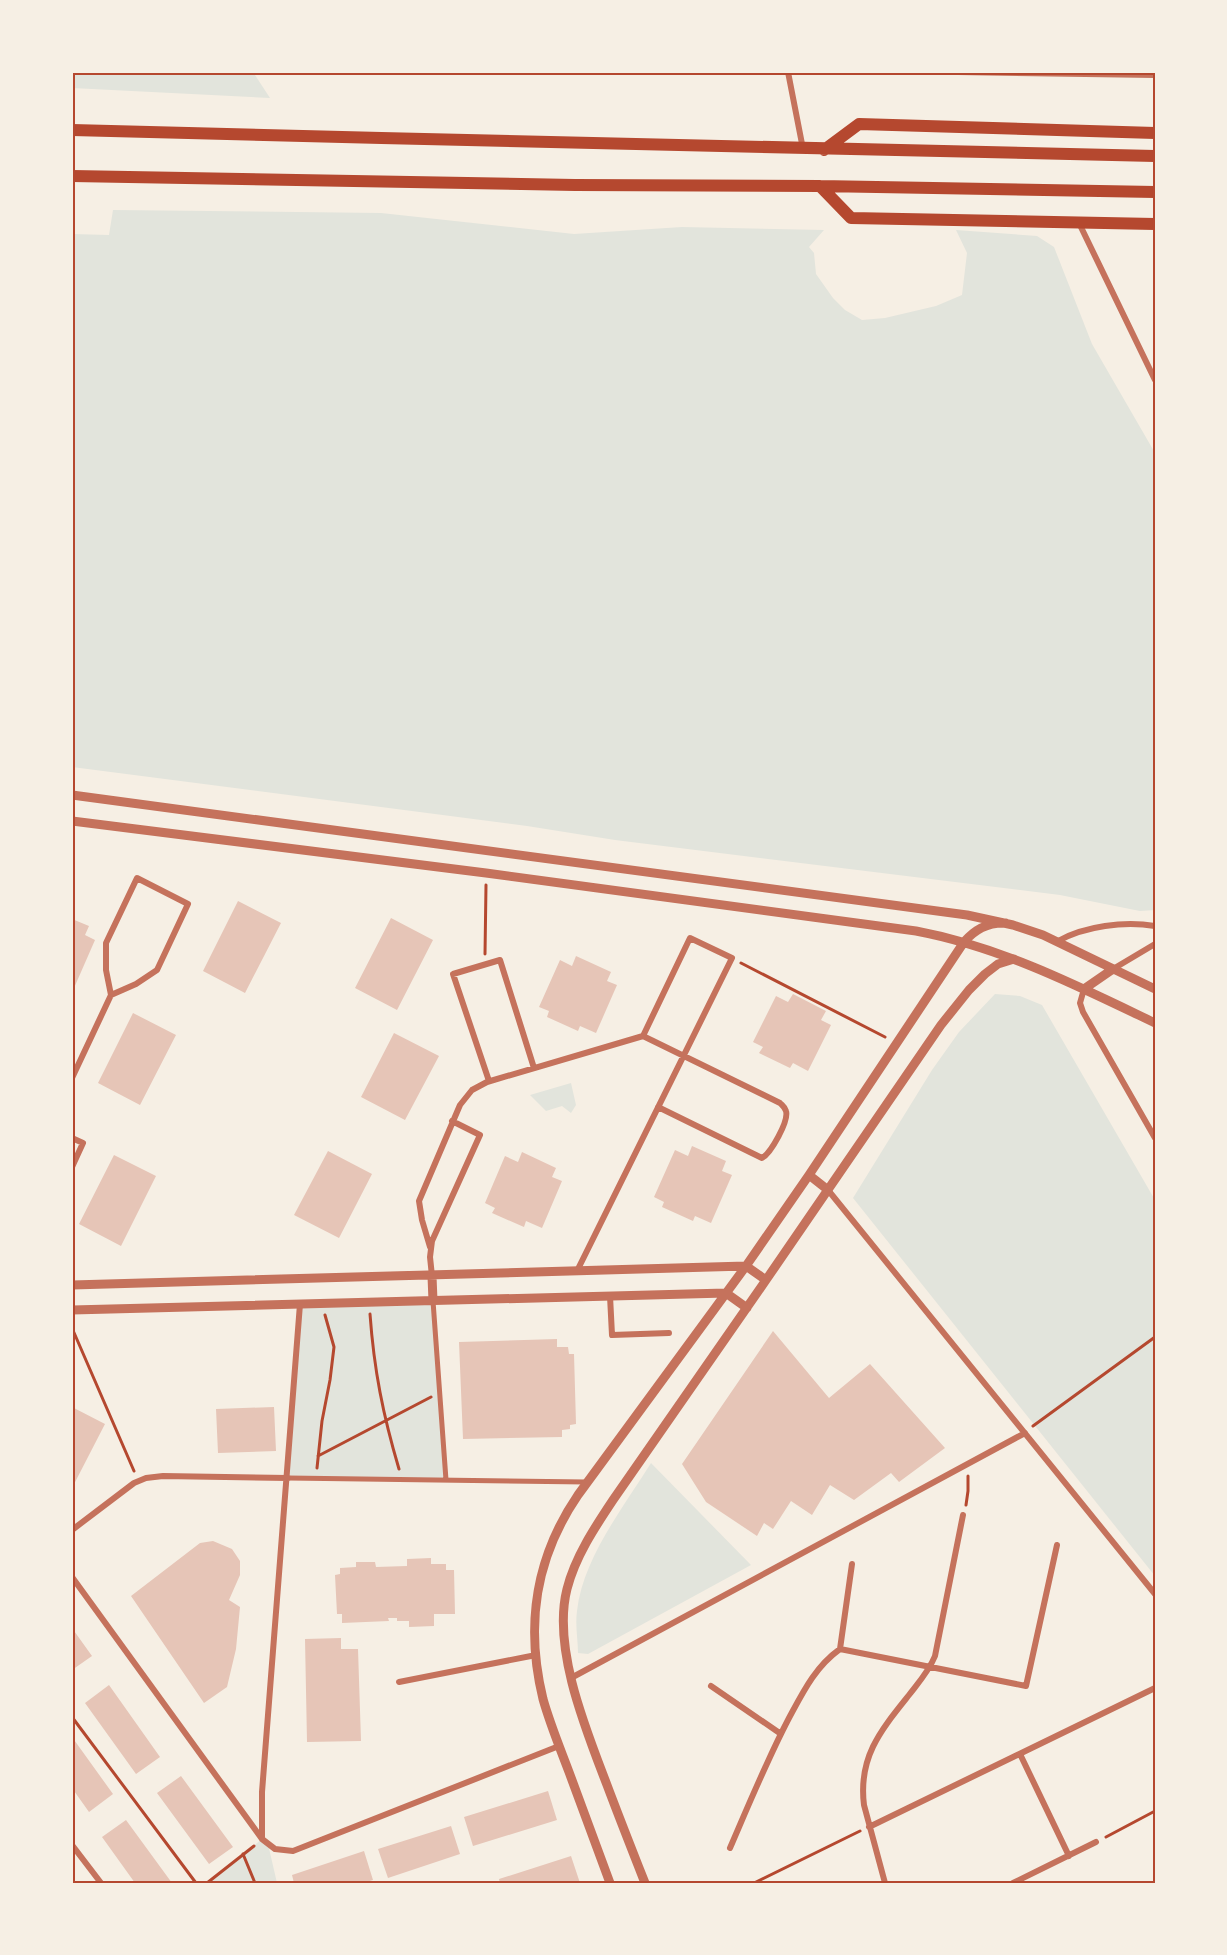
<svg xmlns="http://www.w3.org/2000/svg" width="1227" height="1955" font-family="Figtree,sans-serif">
<rect width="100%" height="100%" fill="#f6efe4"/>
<path fill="#e2e4dc" d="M72,72H253L270,98L72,88Z
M113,210L381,213L574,234L682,227L824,230L809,247L814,253L816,274L833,298L845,310L862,320L885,318L936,306L962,295L967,253L956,230L1037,236L1054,247L1092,344L1155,453V910L1140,911L1060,895L615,840L527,826L72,767V234L109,235Z
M995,994L1020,996L1042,1005L1155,1200V1576L853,1198L932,1070L959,1032Z
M571,1083L576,1105L571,1113L562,1106L546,1111L530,1095Z
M433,1301L446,1480L288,1478L300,1304Z
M651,1463L751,1565L588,1654L578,1653C578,1640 575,1625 577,1611C583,1558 623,1508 651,1463Z
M262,1839L268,1844L277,1883H207Z"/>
<path fill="#e6c5b7" d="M238,901L281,923L245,993L203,971Z
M391,918L433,940L397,1010L355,988Z
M72,919L89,926L85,935L95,940L74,988L72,987Z
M576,956L611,972L607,981L617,985L596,1033L580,1026L578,1031L547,1017L549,1011L539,1007L560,960L572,966Z
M793,994L826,1011L821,1020L831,1025L808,1071L793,1063L790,1068L759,1053L763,1047L753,1042L776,996L788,1002Z
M133,1013L176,1035L140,1105L98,1083Z
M394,1033L439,1056L405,1120L361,1097Z
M692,1146L726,1161L722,1171L732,1175L711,1223L695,1216L693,1221L662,1207L664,1202L654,1197L675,1150L688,1156Z
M328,1151L372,1174L339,1238L294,1215Z
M522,1152L556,1168L552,1177L562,1181L542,1228L526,1221L524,1227L492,1213L495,1208L485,1203L505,1156L518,1162Z
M114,1155L156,1176L121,1246L79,1224Z
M773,1331L829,1398L870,1364L945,1448L899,1482L891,1473L854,1500L830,1485L812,1515L791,1501L773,1529L764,1523L757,1536L706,1502L682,1464Z
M557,1339V1347H568L569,1354H574L576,1424L570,1425V1429L562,1430V1437L463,1439L459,1342Z
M72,1407L105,1424L72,1488Z
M274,1407L276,1451L218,1453L216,1409Z
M213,1541L232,1549L240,1561V1575L229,1600L240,1607L236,1649L227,1687L204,1703L131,1596L200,1543Z
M431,1558V1564H446V1570H454L455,1614H434V1626L409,1627V1621H397V1618H388L389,1621L342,1623V1614H337L335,1575L340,1574V1568L356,1567V1562H375L376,1567L407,1566V1559Z
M72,1628L92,1656L72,1670Z
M341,1638V1649H358L361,1741L307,1742L305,1639Z
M109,1685L160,1757L136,1774L85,1703Z
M72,1737L113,1794L89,1812L72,1788Z
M181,1776L233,1847L209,1864L157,1793Z
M548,1791L557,1820L473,1846L464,1817Z
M126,1820L172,1883H135L102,1837Z
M451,1826L460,1854L388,1878L378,1849Z
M364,1851L373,1880L363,1883H294L292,1875Z
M571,1856L580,1883H500L499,1879Z"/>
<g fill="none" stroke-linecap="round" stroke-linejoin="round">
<path stroke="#b5482f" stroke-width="3" d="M485,954L486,885
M741,963L885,1037
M370,1314C374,1370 383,1415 399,1469
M72,1328L134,1471
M1033,1426L1155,1337
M318,1456L431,1397
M317,1468L322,1421L330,1380L334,1347L325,1315
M966,1505L968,1491V1476
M72,1717L196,1883
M1106,1837L1155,1811
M243,1854L255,1883
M207,1883L254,1846
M754,1883L860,1831"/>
<path stroke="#c5725c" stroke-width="5" d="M433,1301L446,1480
M288,1478L586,1482"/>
<path stroke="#c5725c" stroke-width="6" d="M788,72L803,149
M958,72L1155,75
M1079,223L1155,380
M1058,941C1085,926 1124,921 1155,926
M1113,969L1155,944
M1084,989L1080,1003L1083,1012L1155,1138
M72,1078L111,995L106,970V943L137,878L188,904L157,970L136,984L111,995
M489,1081L453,974L500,960L534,1068
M72,1138L83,1143L72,1167
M828,1190L1155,1594
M430,1247L422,1220L419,1201L460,1105L472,1090L487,1082L643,1036L780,1103C783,1106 785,1107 786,1111C789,1121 771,1153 762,1158L658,1107
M577,1271L732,958L690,938L643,1036
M432,1276L430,1257L432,1241L480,1135L452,1121
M610,1296L612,1335L669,1333
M72,1530L134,1483L146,1478L163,1476L288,1478
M72,1577L262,1839L275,1849L293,1851L559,1746
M840,1649L852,1564
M571,1678L1025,1433
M399,1682L536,1655
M711,1686L781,1734
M1020,1754L1069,1856
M869,1827L1155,1688
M262,1839V1792L300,1304
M72,1845L101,1883
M730,1848C749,1804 767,1760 789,1718C803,1692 815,1667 840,1649L1026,1686L1057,1545
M885,1883L864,1805C858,1757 881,1730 909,1695C919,1682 929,1671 935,1656L963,1515
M1013,1883L1096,1842"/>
<path stroke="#c5725c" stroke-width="9" d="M72,795L967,915L1013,925L1043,935L1155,989
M72,821L486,873L916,931C1001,947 1078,986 1155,1023
M1084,989L1113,969
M809,1175L828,1190
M432,1276L433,1301
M72,1285L746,1266L766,1280
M72,1310L726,1293L747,1308
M610,1883C596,1846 583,1809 569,1772C560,1748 550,1724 543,1699C525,1625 535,1558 578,1495L746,1266L809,1175L964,942C975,929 988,922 1006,923
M645,1883C632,1850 619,1817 607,1785C586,1730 552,1648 567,1589C575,1557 595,1527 613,1500L766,1280L941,1025L969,990L985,974L998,964L1014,959"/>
<path stroke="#b5482f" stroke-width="12" d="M72,130C433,139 794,150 1155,156
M824,150L859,124L1155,133
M72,176L575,185L820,186L1155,192
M820,186L851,218L1155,224"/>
</g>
<rect width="1227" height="1955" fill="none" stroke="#f6efe4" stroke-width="147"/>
<rect x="74" y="74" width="1080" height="1808" fill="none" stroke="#b5482f" stroke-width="2"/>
</svg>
